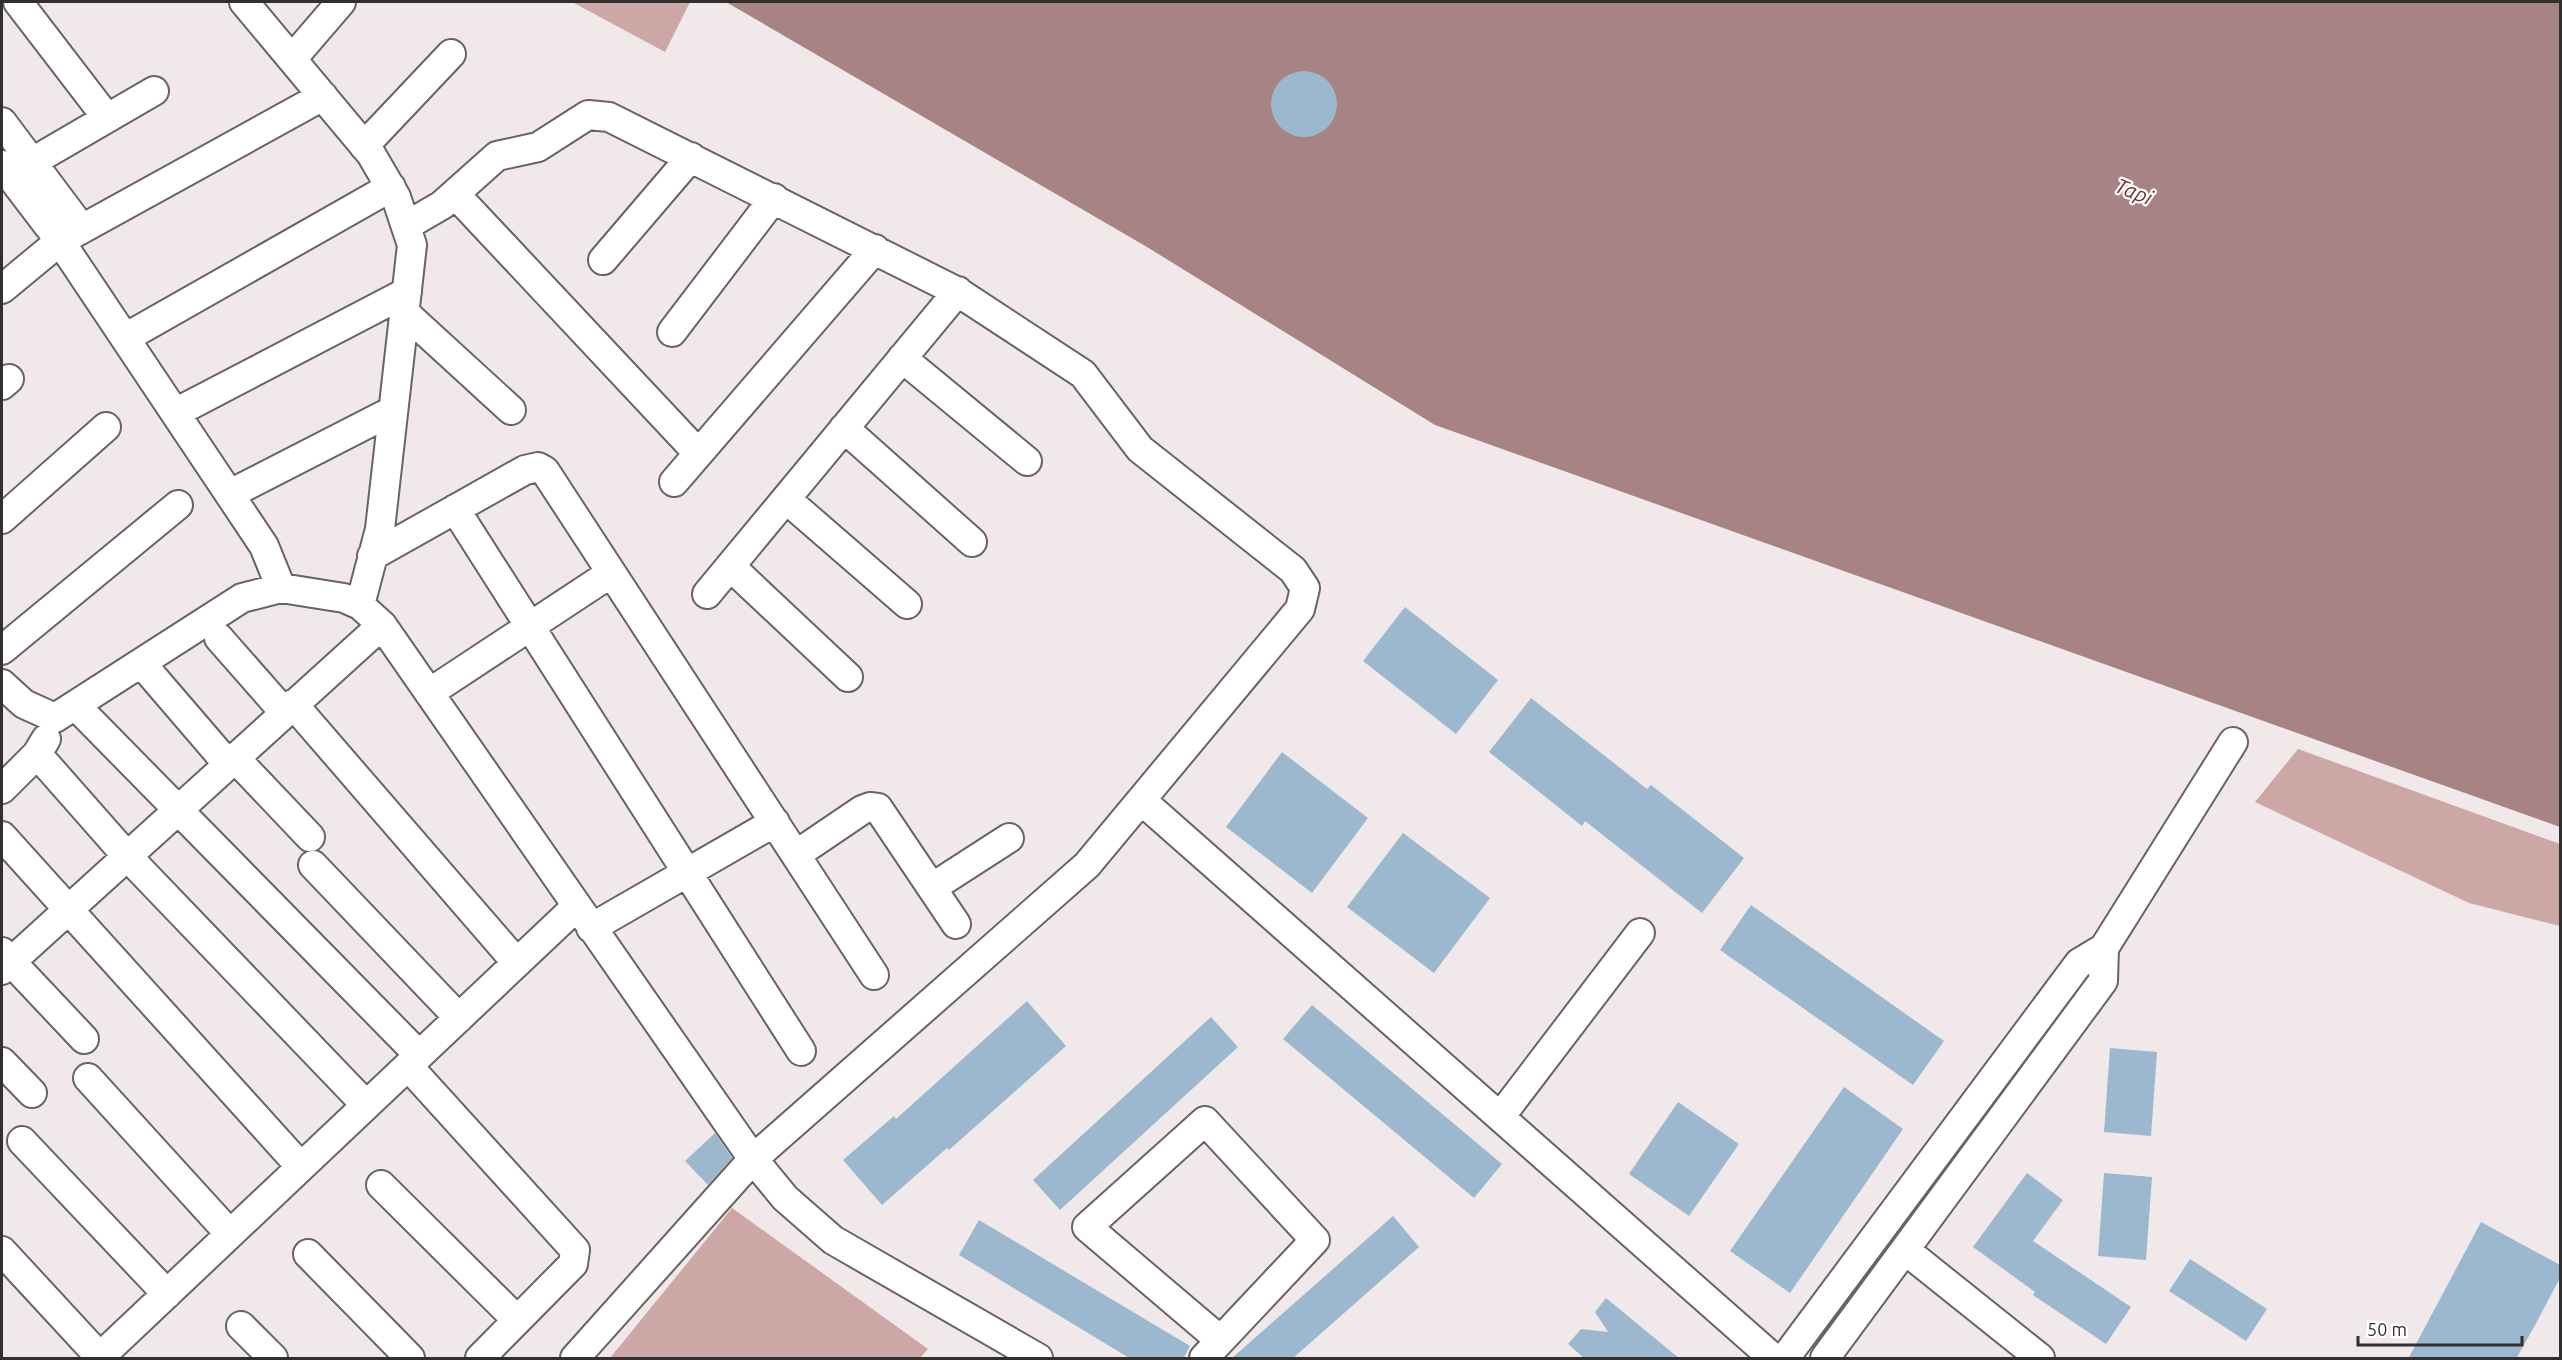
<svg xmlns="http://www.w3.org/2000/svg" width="2562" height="1360" font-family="Ubuntu,sans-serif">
<rect width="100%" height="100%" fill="#f1e9e9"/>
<path fill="#cda6a6" d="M572,2H690L665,52Z
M2298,749L2560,844V926L2469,903L2255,802Z
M732,1208L928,1349L920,1358H610Z"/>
<path fill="#a88383" d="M726,2H2560V827L1435,425L1147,247Z"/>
<path fill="#9bb8cf" d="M1271 104a33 33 0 1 1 66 0a33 33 0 1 1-66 0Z
M1405,607L1498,680L1456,734L1363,661Z
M1531,698L1647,789L1651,785L1744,858L1702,913L1585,821L1582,826L1489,752Z
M1282,752L1368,818L1312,893L1226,827Z
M1403,833L1490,898L1434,973L1347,907Z
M1751,905L1944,1041L1913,1085L1720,950Z
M1027,1001L1066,1046L949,1150L947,1148L882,1205L843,1160L894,1116L896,1119Z
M1312,1005L1502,1164L1474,1198L1283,1039Z
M1211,1017L1238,1047L1060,1210L1033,1180Z
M2110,1048L2157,1052L2151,1136L2104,1132Z
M1844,1087L1903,1129L1790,1293L1730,1251Z
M1678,1102L1739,1144L1689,1216L1629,1174Z
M715,1133L732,1158L708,1185L685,1161Z
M2027,1173L2063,1200L2033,1241L2131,1307L2106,1344L2033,1295L2035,1292L1973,1247Z
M2104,1173L2152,1177L2146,1260L2098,1256Z
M1393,1216L1419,1247L1292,1359H1231Z
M979,1220L1190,1346L1183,1359H1131L959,1255Z
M2481,1222L2560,1265V1278L2534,1327L2516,1359H2408Z
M2190,1259L2267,1309L2246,1341L2169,1291Z
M1606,1298L1680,1359H1585L1568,1344L1581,1329L1608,1332L1595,1312Z"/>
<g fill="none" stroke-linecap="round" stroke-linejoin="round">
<defs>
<path id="minor" d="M18,2L107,118
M244,2L371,154L396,197L412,245L380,529L360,605
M292,59L341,2
M2,122L82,229
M364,146L451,54
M32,162L154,91
M2,165L60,241L264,546L281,588
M455,194L698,453
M406,226L442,205L497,156L538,147L588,115L609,117L958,292L1083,374L1140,449L1293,570L1305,588L1300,609L1087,865L753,1159L575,1358
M603,260L691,157
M2,289L60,241L323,96
M404,312L511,410
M672,332L774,198
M125,338L391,187
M902,358L1027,461
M2,385L9,379
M175,413L407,292
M844,428L972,542
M674,482L875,249
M230,494L392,411
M786,499L907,604
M455,509L801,1051
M2,519L106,427
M372,556L525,470L538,467L545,471L874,975
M730,566L848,677
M707,594L958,291
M219,638L284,712
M2,650L178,505
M142,664L227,763
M2,684L24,704L55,718L242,598L281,588L344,598L360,605L382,625L753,1159L785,1198L833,1240L1038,1358
M429,693L611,573
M293,704L517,963
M76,706L419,1055
M37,754L126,855L366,1105
M234,757L310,837
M2,789L37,754L46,739
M1141,800L1773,1358
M2,836L301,1167
M797,854L862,810L870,807L878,808L956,924
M313,865L459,1018
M933,887L1009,838
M591,928L775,822
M2,952L84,1039
M2,970L382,625
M2,1062L32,1093
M408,1066L575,1250L573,1264L480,1358
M88,1078L230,1234
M1500,1117L1640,933
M22,1141L167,1294
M381,1185L517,1320
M1905,1250L2040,1358
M2,1251L100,1357
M308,1254L410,1358
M241,1326L273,1358
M99,1358L576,907
M1204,1358L1315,1240L1205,1121L1087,1227L1220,1340
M1785,1358L2079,963L2104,948L2233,742
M1825,1358L2103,981L2104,948"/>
</defs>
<use href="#minor" stroke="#696363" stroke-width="32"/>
<use href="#minor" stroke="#fff" stroke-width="28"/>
</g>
<g text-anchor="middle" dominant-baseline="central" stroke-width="4.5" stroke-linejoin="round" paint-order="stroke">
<g font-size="21" font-style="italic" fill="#673234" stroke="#fff">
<text transform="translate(2134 191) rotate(22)">Tapi</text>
</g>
</g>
<rect width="2562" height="1360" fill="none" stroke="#322f2f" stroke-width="6"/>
<path d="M2358 1336v9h164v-9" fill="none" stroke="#322f2f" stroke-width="3"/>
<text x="2367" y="1336" font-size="18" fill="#322f2f" stroke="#ffffff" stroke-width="4.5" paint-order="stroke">50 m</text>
</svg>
